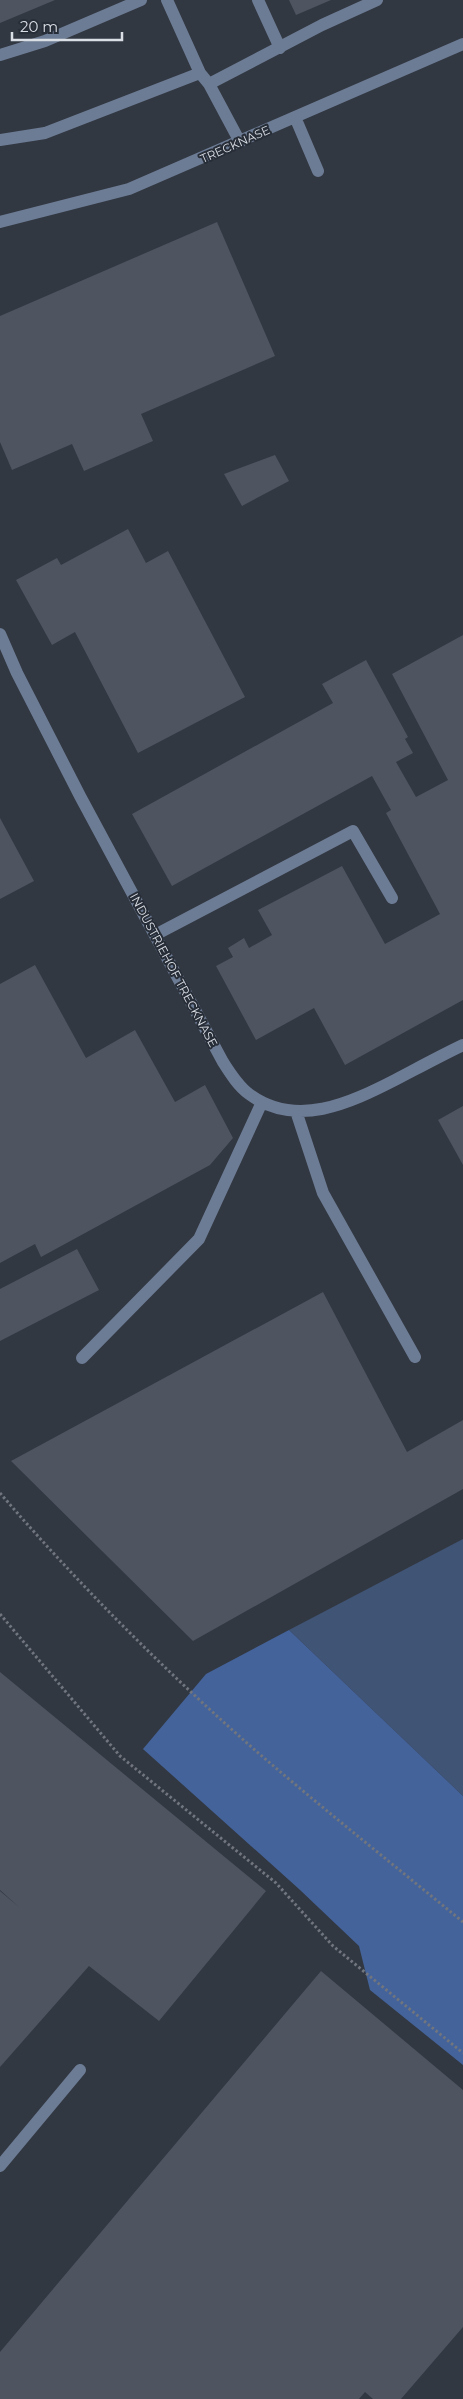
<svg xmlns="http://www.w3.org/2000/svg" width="463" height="2399" font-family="Montserrat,sans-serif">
<rect width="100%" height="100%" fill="#323842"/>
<path fill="#405476" d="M463,1539V1796L289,1630Z"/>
<path fill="#44639a" d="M289,1630L463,1796V2065L370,1990L359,1946L299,1889L143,1749L206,1674Z"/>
<path fill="#4e5460" d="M0,0H55L0,23Z
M289,0H331L296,15Z
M217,222L275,356L141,414L153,441L84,471L72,444L12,470L0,442V316Z
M275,455L289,481L242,506L224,474Z
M128,529L146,563L168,551L245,697L138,753L75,632L52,645L16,580L57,558L61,565Z
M463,635V1000L345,1065L314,1008L256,1040L216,966L233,957L228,948L244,938L249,948L272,935L258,910L342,866L385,944L440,914L386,813L391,810L372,776L172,886L132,814L333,703L322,684L366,660L408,737L405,739L413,753L396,762L416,797L448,780L392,674Z
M0,818L34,881L0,899Z
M35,965L86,1058L135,1030L175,1102L205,1085L233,1138L210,1165L41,1257L35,1244L0,1263V984Z
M463,1106V1165L438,1120Z
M77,1249L99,1290L0,1341V1289Z
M323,1292L407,1452L463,1420V1489L193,1641L11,1461Z
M0,1672L266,1891L159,2021L89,1966L0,2067V1891L19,1907L0,1890Z
M321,1971L463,2090V2327L401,2399H373L365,2392L359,2399H0V2352Z"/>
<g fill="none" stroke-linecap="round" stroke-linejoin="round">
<path stroke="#70757e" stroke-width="3" stroke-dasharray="2.5 2.5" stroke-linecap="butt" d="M0,1493C79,1585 165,1671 256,1751C323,1809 394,1865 463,1922
M0,1614L120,1756L276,1883L333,1946L463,2053"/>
<path stroke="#6d7c95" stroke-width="12" d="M167,0L200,73L209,84L240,142
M258,0L280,48
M0,55L45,41L141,0
M209,84L322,25L377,0
M295,117L318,171
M0,140L45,133L200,73
M0,222L129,189L463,44
M0,634L17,673L80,796L223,1062C230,1073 238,1086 249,1094C296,1129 350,1103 395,1080C418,1068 440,1056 463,1045
M155,935L353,831L392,898
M296,1111L323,1193L415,1357
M82,1358L199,1239L262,1102
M0,2166L80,2070"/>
</g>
<g text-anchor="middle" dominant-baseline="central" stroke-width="4" stroke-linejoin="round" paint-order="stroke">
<g font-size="12" fill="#dadee5" stroke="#282e38">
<text transform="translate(235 144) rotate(-24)">TRECKNASE</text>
<text transform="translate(174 970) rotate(62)">INDUSTRIEHOF TRECKNASE</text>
</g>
</g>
<path d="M12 32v8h110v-8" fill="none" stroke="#dadee5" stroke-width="2.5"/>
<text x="20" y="32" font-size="15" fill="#dadee5" stroke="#282e38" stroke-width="4" paint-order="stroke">20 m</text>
</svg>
